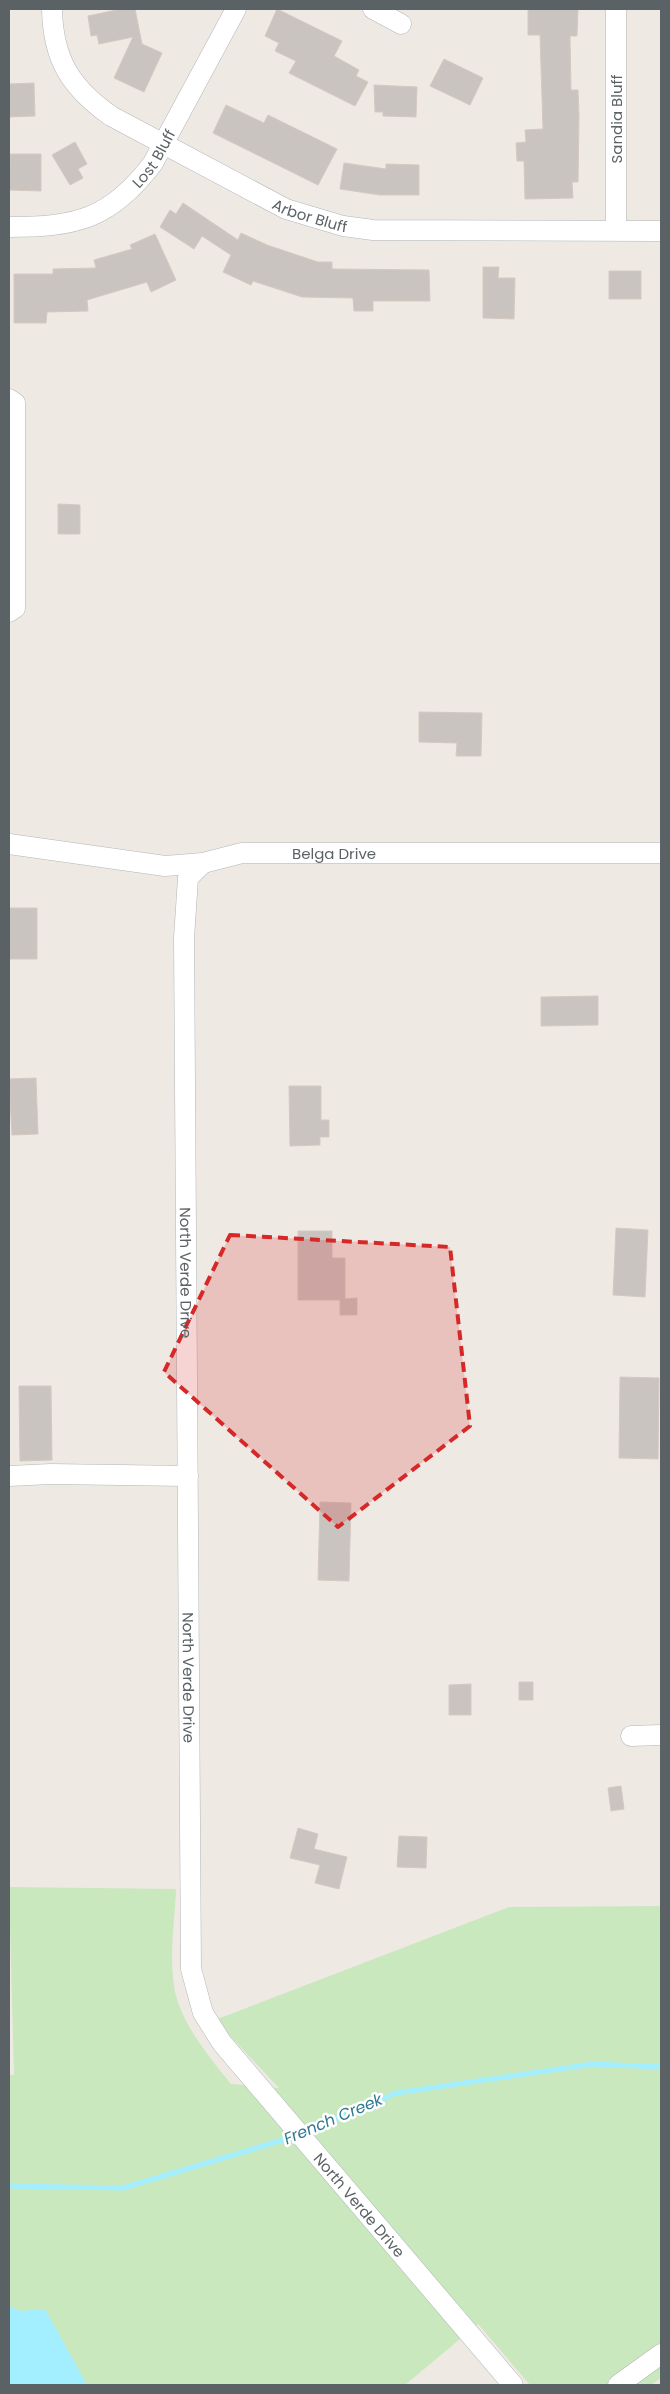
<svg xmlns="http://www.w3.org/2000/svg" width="670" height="2394" font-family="Poppins,sans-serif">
<rect width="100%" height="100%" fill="#efe9e3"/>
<path fill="#c9e8be" d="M9,1887L176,1889C175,1918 170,1949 173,1977C175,2017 207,2054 231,2084L279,2088L215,2020L509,1907L661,1906V2378L651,2385H530L478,2324L405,2385H9V2075H14Z"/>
<path fill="#a3eeff" d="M9,2306L20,2311L45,2309L87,2385H9Z"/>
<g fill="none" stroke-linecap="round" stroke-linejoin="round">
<path stroke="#a3eeff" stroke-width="5" d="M303,2133L396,2093L593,2064L661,2067
M9,2186L123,2188L296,2136"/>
</g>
<path fill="#cac4c0" stroke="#d4c9c1" d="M121,9H135L142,44L162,53L144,92L114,78L133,37L99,44L97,35L91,36L88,16Z
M277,9L342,41L334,56L359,70L356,76L368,82L355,106L289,73L296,61L275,51L279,43L265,36Z
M528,9H578L577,36H570L571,90H578L579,117L578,182H572L573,198L525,199L524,161H517L516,143L526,142L525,130L543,129L540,35H528Z
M444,59L483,78L470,105L430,86Z
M34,83L35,116L9,117V84Z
M374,85L417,87L416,117L383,116V112H375Z
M226,105L264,123L268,115L337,149L318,185L213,133Z
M75,142L87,164L78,169L83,178L70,185L52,155Z
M10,154H41V191L9,190Z
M344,163L386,169V164L419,165V195H380L340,189Z
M183,203L238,240L241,233L267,245L318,262H332V269L429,270L430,301H373V311H354L353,298L302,297L253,281L251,285L223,272L231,255L202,236L194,249L160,227L170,210L176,214Z
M155,234L176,280L151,292L147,282L87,300L88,311L47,312L46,323H14V274H53V269L96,268L94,260L132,249L130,245Z
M483,267H499L498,278H515L514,319L483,318Z
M609,271H641V299H609Z
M58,504L80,505V534H58Z
M419,712L482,713L481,756H456L457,743L419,742Z
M9,908H37V959H9Z
M598,996V1025L541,1026V997Z
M36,1078L38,1134L12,1135L9,1079Z
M289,1086H321V1120H329V1137H320V1145L290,1146Z
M616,1228L648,1230L645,1297L613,1295Z
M298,1231H332V1258H345V1299L357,1298V1315H340V1300H298Z
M620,1377L659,1378L658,1459L619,1458Z
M19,1386H51L52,1460L20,1461Z
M320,1502L351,1503L349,1581L318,1580Z
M519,1682H533V1700H519Z
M471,1684V1715H449V1685Z
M621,1786L624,1809L611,1811L608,1788Z
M298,1828L318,1834L314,1849L347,1857L339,1889L315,1883L320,1865L290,1858Z
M399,1836L427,1837L426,1868L397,1867Z"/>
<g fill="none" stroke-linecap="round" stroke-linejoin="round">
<defs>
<g id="minor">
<path id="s1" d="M52,9C53,59 70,87 111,116L286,209L343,226L373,230L661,231"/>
<path d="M373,9L401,24"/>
<path d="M616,9V230"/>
<path id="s2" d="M9,227C76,227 111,219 153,163L236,9"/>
<path d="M9,399L15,403V608L9,612"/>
<path id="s3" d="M9,844L165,866L203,863L242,853H661"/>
<path id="s4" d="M203,863L188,878L184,938L191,1969L203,2013L222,2043L513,2385"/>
<path d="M9,1476L51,1474L188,1476"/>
<path d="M631,1736L661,1735"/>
<path d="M618,2385L661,2354"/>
</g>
</defs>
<use href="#minor" stroke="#b1b6b9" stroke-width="21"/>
<use href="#minor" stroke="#fff" stroke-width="20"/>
</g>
<path fill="#d62828" fill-opacity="0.2" stroke="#d62828" stroke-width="4" stroke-dasharray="10 6" stroke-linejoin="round" d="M230,1235L450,1247L470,1426L338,1527L164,1372Z"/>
<g text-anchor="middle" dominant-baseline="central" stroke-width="5" stroke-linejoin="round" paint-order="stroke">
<g font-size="15" fill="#5b6265" stroke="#fff">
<text transform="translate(616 119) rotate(-90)">Sandia Bluff</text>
<text stroke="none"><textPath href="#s2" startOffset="170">Lost Bluff</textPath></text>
<text stroke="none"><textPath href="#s1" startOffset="351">Arbor Bluff</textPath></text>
<text stroke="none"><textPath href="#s3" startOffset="328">Belga Drive</textPath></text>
<text stroke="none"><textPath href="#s4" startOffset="416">North Verde Drive</textPath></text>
<text stroke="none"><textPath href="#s4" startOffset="821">North Verde Drive</textPath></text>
<text stroke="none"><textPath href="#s4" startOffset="1406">North Verde Drive</textPath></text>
</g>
<g font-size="16" font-style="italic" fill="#307992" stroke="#fff">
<text transform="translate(333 2119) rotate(-23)">French Creek</text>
</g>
</g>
<rect width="670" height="2394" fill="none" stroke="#5b6265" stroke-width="20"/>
</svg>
